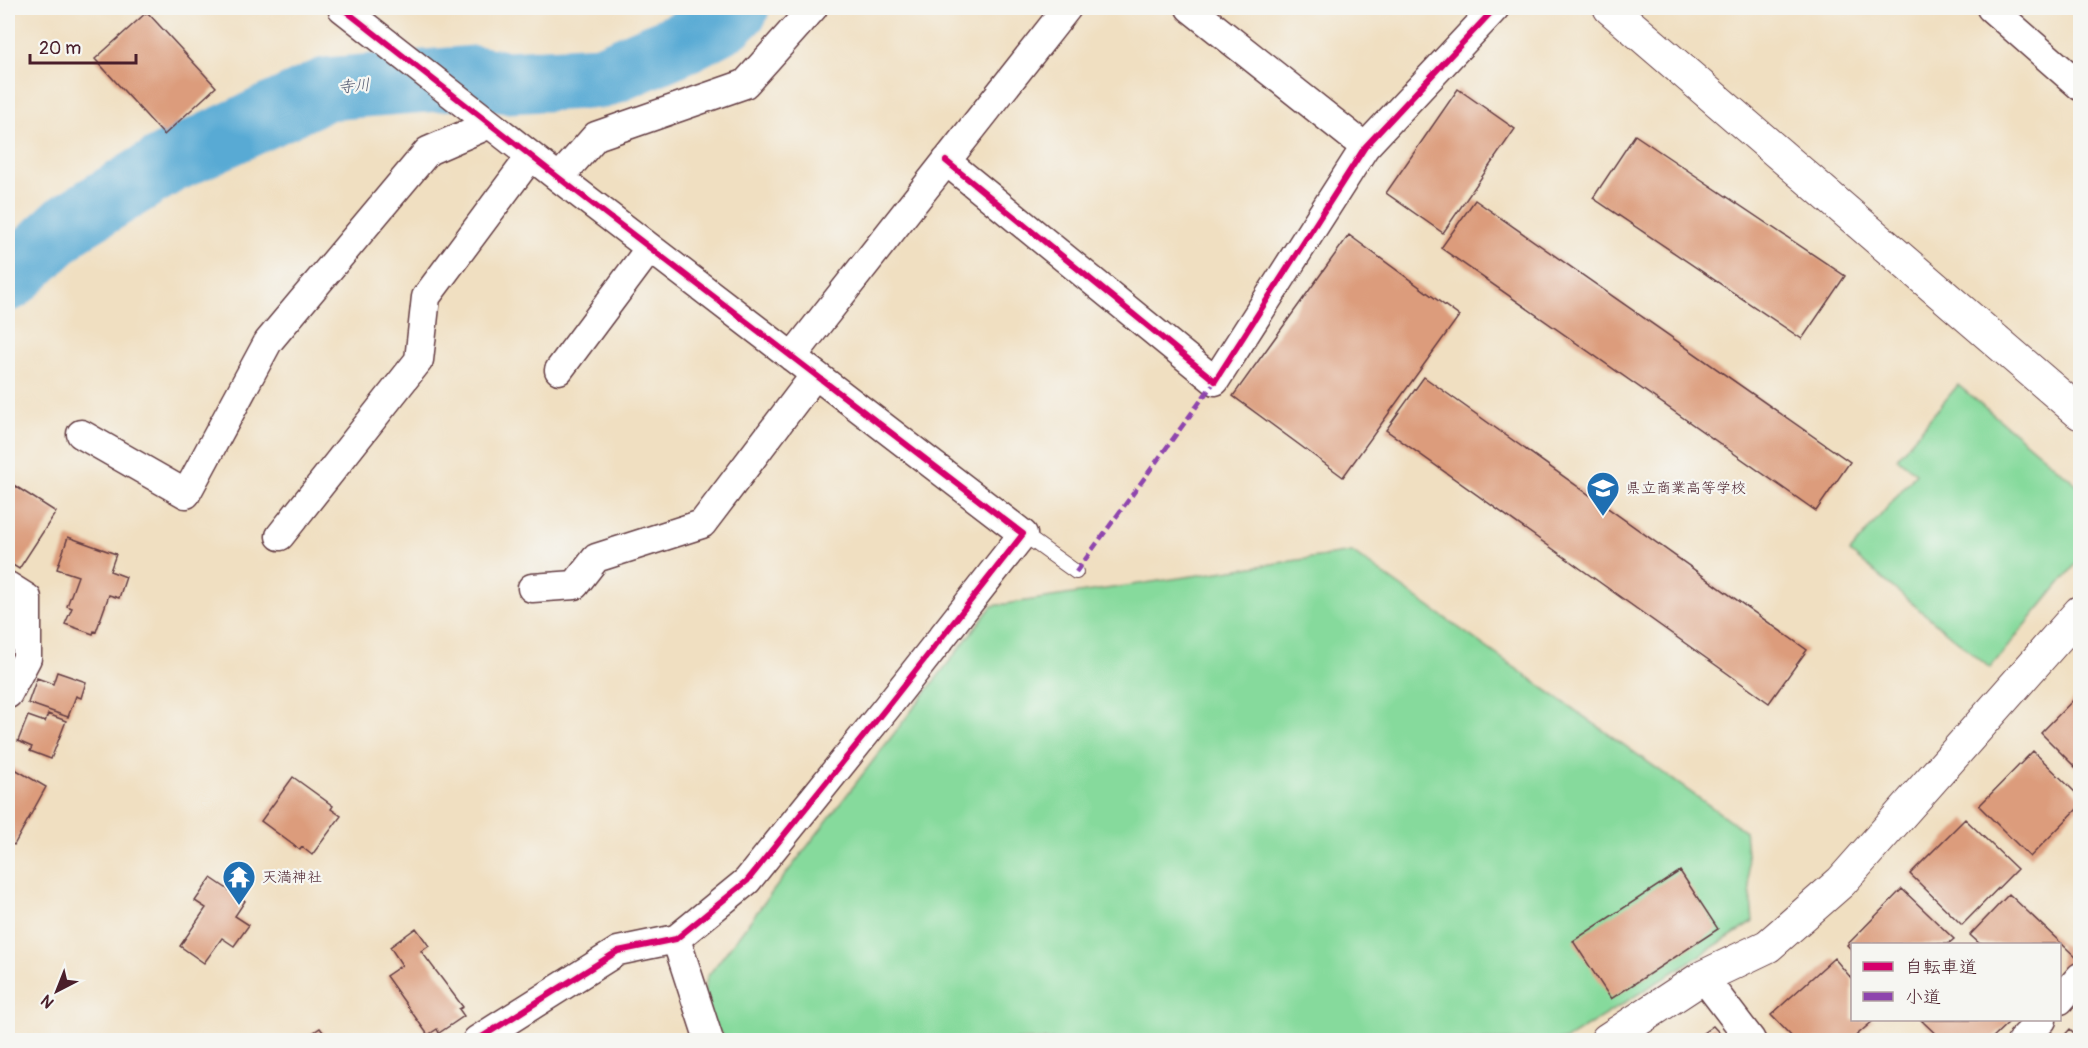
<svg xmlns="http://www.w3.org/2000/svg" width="2088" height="1048" font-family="Pangolin,'Klee One',sans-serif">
<rect width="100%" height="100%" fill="#f6f6f2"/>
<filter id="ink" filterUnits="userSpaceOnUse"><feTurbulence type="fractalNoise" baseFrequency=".0167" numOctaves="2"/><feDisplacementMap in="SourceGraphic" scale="12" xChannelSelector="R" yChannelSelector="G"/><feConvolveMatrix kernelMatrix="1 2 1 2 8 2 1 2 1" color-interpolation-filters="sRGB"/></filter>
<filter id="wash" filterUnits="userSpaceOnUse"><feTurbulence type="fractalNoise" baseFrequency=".008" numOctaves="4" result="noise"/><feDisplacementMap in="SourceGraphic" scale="24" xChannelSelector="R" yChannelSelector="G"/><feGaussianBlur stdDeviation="1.35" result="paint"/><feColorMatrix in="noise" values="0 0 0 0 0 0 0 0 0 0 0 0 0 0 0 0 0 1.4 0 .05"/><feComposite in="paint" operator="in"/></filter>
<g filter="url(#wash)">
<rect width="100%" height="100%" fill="#f0dfc1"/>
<path fill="#86da9c" stroke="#687c64" stroke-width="1.5" d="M1958,385L2080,487V559L1990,668L1850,552L1916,473L1897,458Z
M1352,552L1745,831L1753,922L1565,1040H728L699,1014L707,977L992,606Z"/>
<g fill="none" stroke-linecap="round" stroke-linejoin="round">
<path stroke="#59aad4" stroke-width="63" d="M8,280L67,225L168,163L326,89L475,77L507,82L602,77L686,41L726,20L738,8"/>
</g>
<g id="blocks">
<path fill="#dc9c7c" d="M147,12L216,87L164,135L95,59Z
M1458,89L1515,129L1443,233L1386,193Z
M1635,135L1845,276L1802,339L1593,198Z
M1475,200L1850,462L1816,511L1441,248Z
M1349,235L1459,316L1343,477L1233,396Z
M1424,377L1807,650L1769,703L1386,430Z
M12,484L56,512L19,569L8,562V492Z
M68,537L116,554L110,571L126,577L119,598L109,595L96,632L94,631L93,634L65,624L72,608L67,606L78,576L57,569Z
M57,672L86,682L81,698L76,696L68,717L28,703L37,678L53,684Z
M2080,693V772L2041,733Z
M48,714L66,721L51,759L30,751L32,747L18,741L28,716L45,722Z
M2033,751L2080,797V806L2030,857L1979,806Z
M8,765L46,787L14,845L8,841Z
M293,777L333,806L331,809L341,816L312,855L302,847L300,850L261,821Z
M1965,819L2017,869L1962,925L1910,874Z
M1680,871L1718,929L1611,999L1573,941Z
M211,878L245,901L235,916L249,925L234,946L222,938L204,963L180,946L206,908L195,901Z
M1902,889L1954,939L1948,944H1852V950L1847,945Z
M2009,894L2080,961V965L2060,987V944H1980L1970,935Z
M416,928L429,946L421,951L463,1007L459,1009L464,1016L439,1033L437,1029L428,1035L386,976L402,965L390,947Z
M1834,958L1852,979V1020H1874L1851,1040H1795L1771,1015Z
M1921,1020H2011L1990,1040H1942Z
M1713,1026L1726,1040H1693Z
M320,1028L329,1040H302Z
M2070,1029L2080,1039V1040H2060Z"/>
</g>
</g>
<g filter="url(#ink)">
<use href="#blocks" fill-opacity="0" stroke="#633c42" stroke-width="1.5"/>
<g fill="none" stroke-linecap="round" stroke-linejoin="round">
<defs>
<path id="lane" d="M1023,534L1076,572"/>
<path id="street" d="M342,8L559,178L1023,534L887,707L747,881L676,939L618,951L477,1040
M1190,8L1365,147
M1991,8L2080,86
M946,161L1215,381L1365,147L1495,8
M559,178L596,136L745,84L813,8
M792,357L1067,8
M559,370L650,248
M81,434L186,494L268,342L428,151L490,124
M280,536L419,360L426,297L531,156
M8,586L27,598V658L8,694
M532,588L575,585L596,558L702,524L815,375
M676,939L709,1040
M1703,977L1751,1040
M2060,1000L2080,977
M2022,1040L2042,1020"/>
<path id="secondary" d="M1610,8L2080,413
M1607,1040L1703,977L1768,946L1841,882L2080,612"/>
</defs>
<use href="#lane" stroke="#633c42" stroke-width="16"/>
<use href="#street" stroke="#633c42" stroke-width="31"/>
<use href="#secondary" stroke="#633c42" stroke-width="35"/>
<use href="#lane" stroke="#fff" stroke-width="14"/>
<use href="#street" stroke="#fff" stroke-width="28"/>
<use href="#secondary" stroke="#fff" stroke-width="33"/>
<path stroke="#8e44ad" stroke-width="4.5" stroke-dasharray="9 4.5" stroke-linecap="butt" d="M1076,572L1215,381"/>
<defs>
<path id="cycleway" d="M342,8L559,178L1023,534L887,707L747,881L676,939L618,951L477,1040
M946,161L1215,381L1365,147L1495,8"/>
</defs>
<use href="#cycleway" stroke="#f6f6f2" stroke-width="10"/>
<use href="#cycleway" stroke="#d6006c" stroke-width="6"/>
</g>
</g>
<defs>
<symbol id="school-pin" viewBox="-11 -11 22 30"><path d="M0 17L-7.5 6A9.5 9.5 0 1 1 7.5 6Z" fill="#1f6fb2" stroke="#f6f6f2"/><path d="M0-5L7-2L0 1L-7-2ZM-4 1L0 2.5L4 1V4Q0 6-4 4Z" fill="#fff"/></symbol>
<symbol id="temple-pin" viewBox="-11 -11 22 30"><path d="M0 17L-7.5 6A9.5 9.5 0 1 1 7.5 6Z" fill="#1f6fb2" stroke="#f6f6f2"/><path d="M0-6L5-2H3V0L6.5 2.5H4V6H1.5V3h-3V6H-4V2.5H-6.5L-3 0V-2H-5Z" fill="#fff"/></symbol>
</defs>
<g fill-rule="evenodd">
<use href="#school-pin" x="1584" y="469" width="38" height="52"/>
<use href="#temple-pin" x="220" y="858" width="38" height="52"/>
</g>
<g text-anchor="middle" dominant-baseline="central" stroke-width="4.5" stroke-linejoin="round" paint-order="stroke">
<g font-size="15" fill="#4a1f2b" stroke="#f6f6f2" text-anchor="start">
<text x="1626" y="488">県立商業高等学校</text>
<text x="262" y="877">天満神社</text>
</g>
<g font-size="16" font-style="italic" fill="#50576f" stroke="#f6f6f2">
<text transform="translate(354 86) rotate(-5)">寺川</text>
</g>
</g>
<rect width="2088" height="1048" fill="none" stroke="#f6f6f2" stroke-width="30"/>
<rect x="1851" y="943" width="210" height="78" fill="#f6f6f2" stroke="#b1a0a2" stroke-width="1.5"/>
<rect x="1863" y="962" width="30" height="9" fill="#d6006c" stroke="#b1a0a2" stroke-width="1.5"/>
<text x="1905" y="973" font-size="18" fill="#4a1f2b">自転車道</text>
<rect x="1863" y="992" width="30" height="9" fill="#8e44ad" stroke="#b1a0a2" stroke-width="1.5"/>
<text x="1905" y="1003" font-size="18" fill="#4a1f2b">小道</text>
<g transform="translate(57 991) rotate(222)" stroke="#f6f6f2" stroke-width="4.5" paint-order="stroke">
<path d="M0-4.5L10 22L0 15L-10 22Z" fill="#4a1f2b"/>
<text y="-9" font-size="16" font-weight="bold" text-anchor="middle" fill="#4a1f2b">N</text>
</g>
<path d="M30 54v9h106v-9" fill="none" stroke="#4a1f2b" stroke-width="3"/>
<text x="39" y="54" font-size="18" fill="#4a1f2b" stroke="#f6f6f2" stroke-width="4.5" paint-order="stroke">20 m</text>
</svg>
